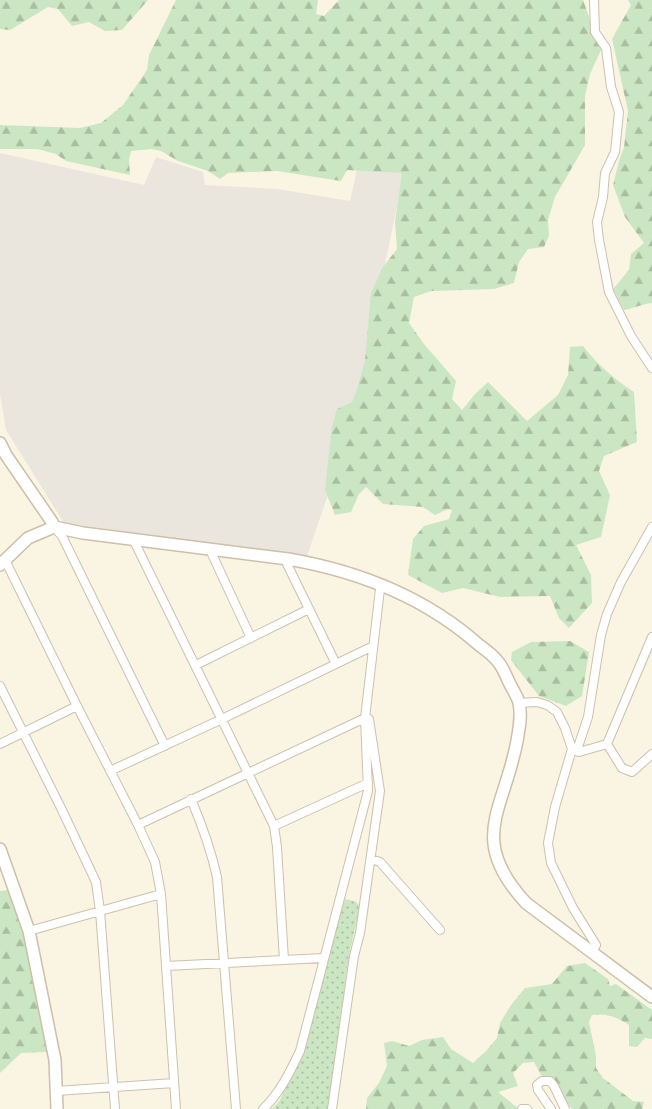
<svg xmlns="http://www.w3.org/2000/svg" width="652" height="1109" font-family="'Varela Round',sans-serif">
<defs>
<pattern id="grass-dots" width="8" height="8" patternUnits="userSpaceOnUse" patternTransform="scale(1.25)"><rect width="8" height="8" fill="#cbe6c2"/><path d="M2 2h.1M6 6h.1" fill="none" stroke="#a9bea0" stroke-width="1.8" stroke-linecap="round"/></pattern>
<pattern id="forest-firs" width="22" height="20" patternUnits="userSpaceOnUse" patternTransform="scale(1.25)"><rect width="22" height="20" fill="#cbe6c2"/><path d="M5 1l3.5 6h-7zM16 11l3.5 6h-7z" fill="#a9bea0"/></pattern>
</defs>
<rect width="100%" height="100%" fill="#faf5e2"/>
<path fill="#eae5dd" d="M0,153L144,185L156,157L203,172L205,185L277,189L350,201L357,170L404,173L361,379L331,486L307,556L64,523L6,430L0,394Z"/>
<path fill="url(#grass-dots)" d="M345,899L355,901L360,906L349,955L328,1109H272L280,1100L303,1050L326,959Z"/>
<path fill="url(#forest-firs)" d="M0,0H148L122,30L105,31L89,22L72,26L58,9L48,7L10,30L0,29Z
M176,0H318L316,14L324,16L339,0H583L601,50L590,74L585,96V145L555,197L548,220L549,236L544,247L528,249L519,262L514,283L494,289L431,291L414,297L409,323L424,344L456,381L452,399L462,410L475,394L488,382L527,421L558,395L568,375L570,347L583,346C598,365 614,379 634,392L637,442L604,456L599,471L610,495L601,537L576,545L591,575L592,603L569,628L559,618L550,596L500,597L463,588L442,593L408,575L413,539L424,526L449,519L452,510L448,509L435,515L423,507L383,504L366,487L359,494L351,512L335,515L325,490L332,426L337,409L352,402L357,390L365,360L371,293L383,267L397,249L395,222L402,173L347,170L341,181L277,171L228,173L220,179L208,171L178,161L161,151L152,149L131,151L129,160L130,175L66,161L56,154L37,149H0V125L80,128L101,123L123,105L147,70L149,55Z
M628,0H652V303C642,304 634,308 624,310L613,289L629,270L631,254L644,243L625,217L613,185L619,161L624,147L628,111L612,39L631,5Z
M570,641L589,652L582,696L566,706L539,696L511,660L512,652L531,642Z
M8,890L20,912L47,1052L21,1053L0,1073V891Z
M585,963L608,979L610,986L616,984L652,1010V1039L645,1038L637,1047L629,1046V1025C616,1017 607,1013 592,1015L589,1022L596,1056V1068L603,1078L633,1101L644,1102L642,1109H572L549,1079L541,1075L534,1062L523,1063L513,1073L518,1086L498,1092L519,1109H366L367,1098L379,1083L387,1066L384,1043L392,1041L409,1046L422,1040L443,1037L451,1049L473,1063L486,1051L497,1038L500,1023L511,1005L525,988L552,984L567,966Z"/>
<g fill="none" stroke-linecap="round" stroke-linejoin="round">
<defs>
<path id="street" d="M594,0L595,32L606,48L611,87L619,112L615,152L605,173L603,197L597,222L599,240L609,292L631,336L652,368
M54,527L62,536L165,746
M133,539L274,826L277,847L284,960
M211,549V552L251,638
M288,559L287,564L336,664
M5,560L77,706L138,825L155,862L161,894L176,1109
M196,665L309,609
M0,686L61,808L96,882L100,911L115,1109
M519,703L537,702L547,705L557,712L565,728L572,749L555,807L548,843L551,863L573,908L596,945L592,952
M0,744L77,706
M607,744L622,768L632,772L652,754
M572,749L578,747L588,717L601,635L607,614L621,582L652,527
M574,750L579,752L607,744L652,637
M110,771L222,719L369,648H373
M191,799C202,825 211,850 217,877L236,1109
M138,825L365,718L369,719L380,791L360,933L354,956L332,1109
M274,826L368,783
M371,859L380,862L440,930
M29,931L161,894
M166,966L323,958
M56,1091L174,1083
M263,1109C280,1093 290,1072 300,1051L368,791L365,718L380,589L382,585
M522,1109H527
M551,1109L538,1090L537,1085L542,1081H550L554,1086L565,1109"/>
<path id="secondary" d="M0,443L6,455L52,522L54,527
M0,565L28,538L54,527L83,533L288,559C358,571 426,598 479,645C486,650 494,656 499,663C504,669 507,679 511,686C514,692 518,698 519,703C522,715 519,729 517,741C504,811 467,839 526,903L652,997
M0,849L29,931L55,1060L57,1109"/>
</defs>
<use href="#street" stroke="#cdc0ad" stroke-width="10"/>
<use href="#secondary" stroke="#cdbfa8" stroke-width="14"/>
<use href="#street" stroke="#fff" stroke-width="8"/>
<use href="#secondary" stroke="#fff" stroke-width="11"/>
</g>
</svg>
